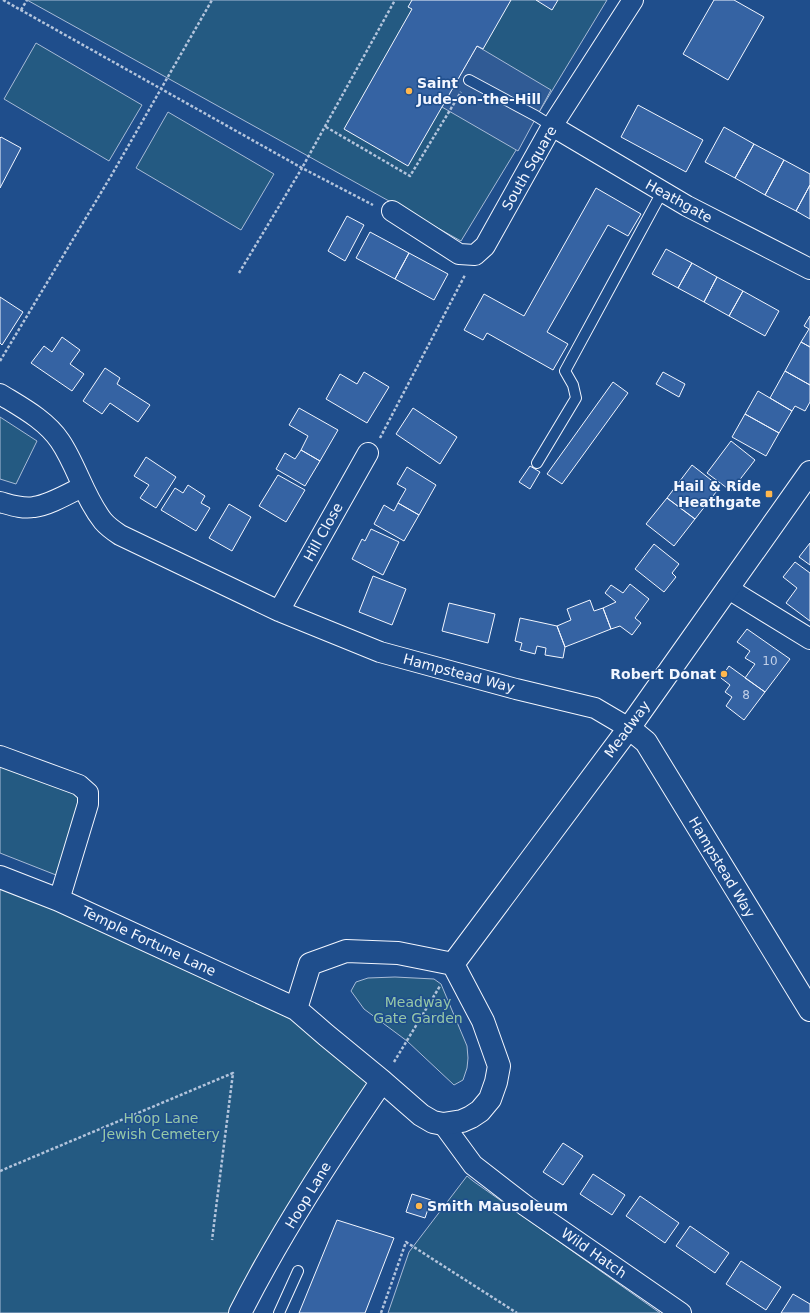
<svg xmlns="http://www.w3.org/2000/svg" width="810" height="1313" font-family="'DejaVu Sans',sans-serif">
<rect width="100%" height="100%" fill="#1f4e8c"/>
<path fill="#245a82" stroke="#a8bbd7" d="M27,0H607L461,241Z
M36,43L142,105L109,161L4,99Z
M168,112L274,174L241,230L136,168Z
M0,417L37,441L16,484L0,479Z
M0,761L80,796V808L56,875L0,853Z
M0,883L296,1009L382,1081L240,1313H0Z
M395,977L434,979L441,984L467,1046L468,1058L467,1068L463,1080L454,1085L407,1041L364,1009L351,991L356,982L368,978Z
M467,1176L473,1181L660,1313H388L409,1252Z"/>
<path fill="#305b95" stroke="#a8bbd7" d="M477,46L551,90L518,151L442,107Z"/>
<path fill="#3563a3" stroke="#f2f6ff" d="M412,0H511L483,49L477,46L408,166L344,129L412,9L408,7Z
M536,0H558L552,10Z
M714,0H734L764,17L728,80L683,54Z
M638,105L703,140L686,172L621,137Z
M724,127L754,144L735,178L705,162Z
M1,137L21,148L0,188V138Z
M754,144L784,160L765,195L735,178Z
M784,160L810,174V185L796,211L765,195Z
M810,185V219L796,211Z
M596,188L641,214L628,236L608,225L547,332L568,344L553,370L487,333L483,340L464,330L484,294L524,316Z
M347,216L364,225L345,261L328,251Z
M370,232L409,253L395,279L356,258Z
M666,249L692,263L678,288L652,274Z
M409,253L448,274L434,300L395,279Z
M692,263L717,277L704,302L678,288Z
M717,277L743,291L729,316L704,302Z
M743,291L779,311L765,336L729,316Z
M0,297L23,312L2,345L0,343Z
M810,316V347L801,342L809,329L804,326Z
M62,337L80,350L70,364L84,374L72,391L31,363L44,346L52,352Z
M801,342L810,347V385L785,371Z
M105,368L120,378L117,384L150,405L138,422L110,403L102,414L83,401Z
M785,371L810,385V402L805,411L795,406L792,411L770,398Z
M364,372L389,387L367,423L326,399L340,374L357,384Z
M663,372L685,384L679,397L656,384Z
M613,382L628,393L562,484L547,474Z
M758,391L792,411L779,433L745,414Z
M299,408L338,430L320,461L301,450L308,436L289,425Z
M413,408L457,437L440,464L396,434Z
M745,414L779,433L766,456L732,437Z
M731,441L755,460L731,491L707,473Z
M301,450L320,461L305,486L276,469L285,453L295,459Z
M146,457L176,477L156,508L140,498L149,485L134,476Z
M692,465L720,487L695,519L667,498Z
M530,466L540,472L530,489L519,482Z
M407,467L436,485L419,515L398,503L406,489L397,484Z
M278,475L305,490L286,522L259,506Z
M188,485L205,496L201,503L210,508L196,531L161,510L175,488L183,493Z
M667,498L695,519L674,546L646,524Z
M398,503L419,515L404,541L374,524L384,505L394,511Z
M229,504L251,517L232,551L209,538Z
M371,529L399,542L383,575L352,559L362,539L365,541Z
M810,543V565L799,557Z
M654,544L679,564L672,573L676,577L664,592L635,569Z
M795,562L810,573V621L786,603L797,588L783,577Z
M373,576L406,589L392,625L359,612Z
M630,584L649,599L635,618L641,623L632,635L620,626L611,629L603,608L616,602L605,593L611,585L623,593Z
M590,600L594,611L603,608L611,629L565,647L557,626L571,620L567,609Z
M449,603L495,614L488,643L442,631Z
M520,618L557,626L565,647L563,658L545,655L546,648L537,646L535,654L520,650L522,643L515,641Z
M747,629L790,659L765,692L745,678L755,664L745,658L750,651L737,642Z
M729,666L765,692L744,720L726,706L732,697L725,692L730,685L721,678Z
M563,1143L583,1156L563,1185L543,1172Z
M593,1174L625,1195L612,1215L580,1194Z
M412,1194L431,1200L425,1218L406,1212Z
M640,1196L679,1223L665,1243L626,1216Z
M337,1220L394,1238L365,1313H299Z
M690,1226L729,1253L715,1273L676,1246Z
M741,1261L781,1287L766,1310L726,1284Z
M793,1294L810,1304V1313H781Z"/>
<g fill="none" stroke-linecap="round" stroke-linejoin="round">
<defs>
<path id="lane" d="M469,80L536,116L552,126
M537,463L576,398L573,385L565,371L662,192
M279,1313L298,1271"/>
<path id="street" d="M552,126L687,206L810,269
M392,211L459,254L475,255L485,246L552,126L633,0
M0,394C21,407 46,420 60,441C77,466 84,497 103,521C108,527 114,531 120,535L279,611L380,652L516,689L595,708L629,728
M0,502C11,505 22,509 34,507C49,505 68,494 82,487
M727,588L810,639
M279,611L368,453
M0,756L79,785L88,793V804L59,900
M443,1124L473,1165L526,1206L681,1313"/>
<path id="secondary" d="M629,728L646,742L810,1010
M0,877L59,900L296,1009
M346,951L398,953L453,964L483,1021L499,1066L496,1082L490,1099L480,1111L471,1117L462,1121L443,1124L433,1122L421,1115L382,1081L326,1035L296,1009L310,964Z
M453,964L629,728L810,472
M240,1313C281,1232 331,1156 382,1081"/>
</defs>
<use href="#lane" stroke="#f2f6ff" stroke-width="12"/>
<use href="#street" stroke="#f2f6ff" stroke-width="22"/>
<use href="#secondary" stroke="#f2f6ff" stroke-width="24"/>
<path stroke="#b3c4dc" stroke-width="2.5" stroke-dasharray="3 2" stroke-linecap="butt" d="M3,0L302,168L395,0
M21,10L27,0
M326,127L410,176L461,92
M239,273L302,168L373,205
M0,361L111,176L212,0
M380,438L465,275
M394,1062L440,986
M0,1171L233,1073L212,1240
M381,1313L406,1242L517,1313"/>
<use href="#lane" stroke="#1f4e8c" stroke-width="10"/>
<use href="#street" stroke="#1f4e8c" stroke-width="20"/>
<use href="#secondary" stroke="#1f4e8c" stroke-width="22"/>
</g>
<g fill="#ffb74d" stroke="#1f4e8c" stroke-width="1.5">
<circle cx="409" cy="91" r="4"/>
<rect x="765" y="490" width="8" height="8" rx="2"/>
<circle cx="724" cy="674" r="4"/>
<circle cx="419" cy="1206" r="4"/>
</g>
<g text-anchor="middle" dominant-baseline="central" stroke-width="3" stroke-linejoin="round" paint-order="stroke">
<g font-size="12" fill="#c3d1e8">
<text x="770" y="661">10</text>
<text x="746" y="695">8</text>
</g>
<g font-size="14" font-weight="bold" fill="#f2f6ff" stroke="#1f4e8c" text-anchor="start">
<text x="417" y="83">Saint<tspan x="417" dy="16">Jude-on-the-Hill</tspan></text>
<text x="761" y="486" text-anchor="end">Hail &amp; Ride<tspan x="761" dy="16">Heathgate</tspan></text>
<text x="716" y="674" text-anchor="end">Robert Donat</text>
<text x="427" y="1206">Smith Mausoleum</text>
</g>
<g font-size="14" fill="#f2f6ff" stroke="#1f4e8c">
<text transform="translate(529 168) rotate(-60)">South Square</text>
<text transform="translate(679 201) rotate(29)">Heathgate</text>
<text transform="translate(323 532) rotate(-61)">Hill Close</text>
<text transform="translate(459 673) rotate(15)">Hampstead Way</text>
<text transform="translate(627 729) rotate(-54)">Meadway</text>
<text transform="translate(722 867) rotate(59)">Hampstead Way</text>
<text transform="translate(149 941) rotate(25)">Temple Fortune Lane</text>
<text transform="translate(308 1195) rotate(-59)">Hoop Lane</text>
<text transform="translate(594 1253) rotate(35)">Wild Hatch</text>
</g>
<g font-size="14" fill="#97c8a6" stroke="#1f4e8c">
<text x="418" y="1002">Meadway<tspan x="418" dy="16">Gate Garden</tspan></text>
<text x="161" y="1118">Hoop Lane<tspan x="161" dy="16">Jewish Cemetery</tspan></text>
</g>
</g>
</svg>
